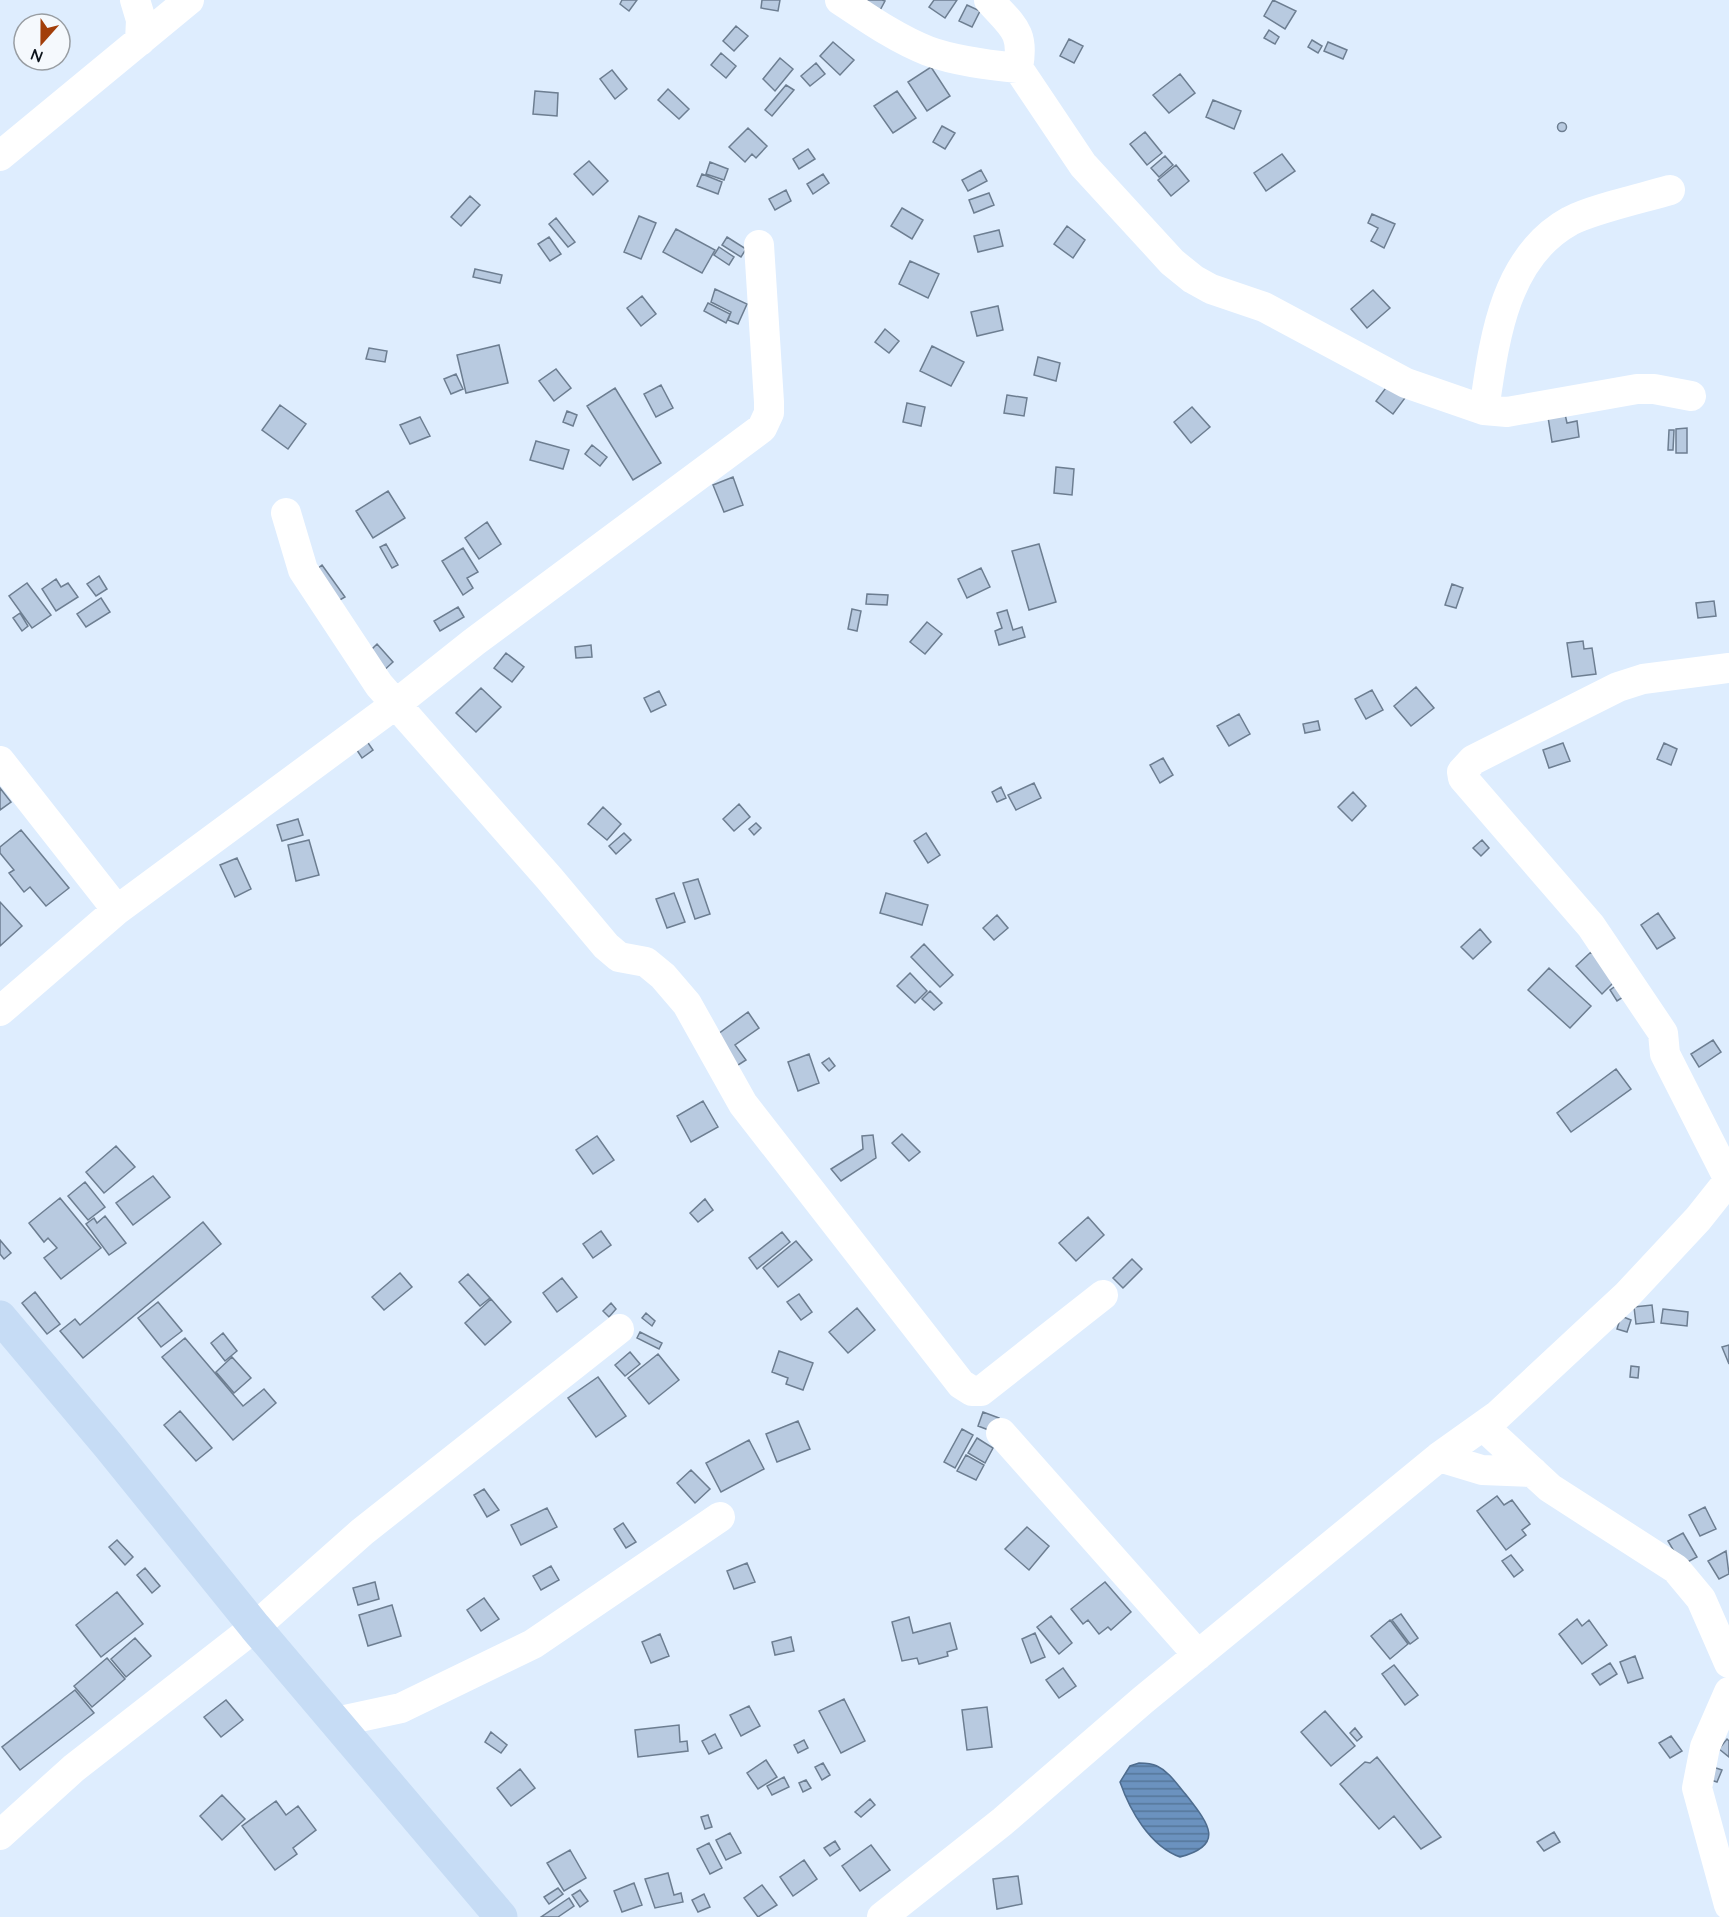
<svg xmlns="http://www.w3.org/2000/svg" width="1729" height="1917" font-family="Quicksand,sans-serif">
<defs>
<pattern id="water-rules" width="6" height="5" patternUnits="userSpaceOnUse" patternTransform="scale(1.5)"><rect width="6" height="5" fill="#6b92bf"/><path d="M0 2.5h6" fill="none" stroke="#56769a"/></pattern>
</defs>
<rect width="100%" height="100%" fill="#deedfe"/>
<path fill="url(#water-rules)" stroke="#4e6c8e" stroke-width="1.5" d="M1139,1763C1145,1763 1151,1763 1157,1766C1170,1772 1178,1786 1187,1796C1208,1823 1226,1845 1180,1857C1150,1846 1130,1811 1120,1782L1130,1766Z"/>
<path fill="#b8cae0" stroke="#6d7e91" stroke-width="1.5" d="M622,0H637L629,11L620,4Z
M762,0H780L778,11L761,8Z
M865,0H882L885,1L878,14Z
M934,0H957L945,18L929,7Z
M1273,0L1296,11L1285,29L1264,16Z
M967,5L980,11L972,27L959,21Z
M736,26L748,36L734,51L723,41Z
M1269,30L1279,37L1275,44L1264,38Z
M1069,39L1083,46L1074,63L1060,56Z
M1312,40L1322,46L1318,53L1308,47Z
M833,42L854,60L840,75L820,56Z
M1328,42L1347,50L1343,59L1324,51Z
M721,53L736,66L726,78L711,65Z
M780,58L793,69L775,91L763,79Z
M816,63L825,74L810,86L801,76Z
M931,67L950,96L927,111L908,82Z
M612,70L627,89L615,99L600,79Z
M1180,74L1195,93L1169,113L1153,95Z
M786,85L794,90L772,116L765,110Z
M668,89L689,109L679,119L658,100Z
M535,91L558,93L557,116L533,114Z
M897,91L916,118L893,133L874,106Z
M1213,100L1241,111L1234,129L1206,117Z
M1557.5 127a4.5 4.5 0 1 1 9 0a4.5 4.5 0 1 1-9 0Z
M942,126L955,133L945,149L933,142Z
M748,128L767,146L756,158L752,154L745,162L729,147Z
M1145,132L1162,153L1147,165L1130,144Z
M808,149L815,159L799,169L793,159Z
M1282,154L1295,171L1266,191L1254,173Z
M1165,156L1173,165L1159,177L1151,168Z
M589,161L608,181L593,195L574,174Z
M710,162L728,169L724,180L706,174Z
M1176,165L1189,181L1171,196L1158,180Z
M981,170L987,181L968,191L962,180Z
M702,174L722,182L718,194L697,186Z
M823,174L829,183L813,194L807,184Z
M786,190L791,201L775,210L769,199Z
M989,193L994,205L974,213L969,200Z
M470,196L480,205L461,226L451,217Z
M902,208L923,220L912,239L891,226Z
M1372,214L1395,224L1384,248L1371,241L1378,228L1368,223Z
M639,216L656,223L641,259L624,252Z
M556,218L575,242L568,247L549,224Z
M1067,226L1085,240L1073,258L1054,244Z
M676,229L715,250L702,273L663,252Z
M999,230L1003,246L978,252L974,236Z
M549,237L561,254L550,261L538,244Z
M727,237L746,249L741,257L722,245Z
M719,247L734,257L729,265L714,255Z
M910,261L939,274L928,298L899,284Z
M475,269L502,275L500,283L473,277Z
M715,289L747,304L738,324L728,320L731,312L711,302Z
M1373,290L1390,308L1367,328L1351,309Z
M642,296L656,314L641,326L627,308Z
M708,303L730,314L726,323L704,311Z
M998,306L1003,330L977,336L971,312Z
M885,329L899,341L889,353L875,342Z
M499,345L508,383L466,393L457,355Z
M932,346L964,362L951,386L920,371Z
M369,348L387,351L385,362L366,359Z
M1038,357L1060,363L1056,381L1034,375Z
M556,369L571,388L554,401L539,381Z
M456,374L463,389L451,394L444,379Z
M661,385L673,408L656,417L644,394Z
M1388,385L1405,398L1393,414L1376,401Z
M615,388L661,463L633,480L587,406Z
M1007,395L1027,398L1024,416L1004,413Z
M907,403L925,407L921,426L903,422Z
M280,405L306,424L288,449L262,430Z
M1192,407L1210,427L1191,443L1174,422Z
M567,411L577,415L573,426L563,422Z
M1565,414L1567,423L1577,421L1579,437L1552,442L1548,417Z
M420,417L430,436L410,444L400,425Z
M1687,428V453H1676V429Z
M1669,430H1674L1673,450H1668Z
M536,441L569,450L563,469L530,460Z
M592,445L607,457L600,466L585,454Z
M1056,467L1074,469L1072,495L1054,493Z
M733,477L743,505L724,512L713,485Z
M388,491L405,518L373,538L356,511Z
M487,522L501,544L479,559L465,538Z
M386,544L398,565L392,568L380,547Z
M1039,544L1056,602L1029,610L1012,551Z
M463,548L478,572L467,578L473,588L463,595L442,561Z
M322,565L345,597L338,601L316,570Z
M981,568L990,587L967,598L958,579Z
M99,576L107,589L96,596L87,584Z
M56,579L61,587L68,583L78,597L56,611L42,589Z
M27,583L51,615L32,628L9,596Z
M1452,584L1463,588L1456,608L1445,605Z
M867,594L888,595L887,605L866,604Z
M101,598L110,612L86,627L77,614Z
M1714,601L1716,616L1698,618L1696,603Z
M458,607L464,617L440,631L434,621Z
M852,609L861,611L857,631L848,629Z
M1007,610L1013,630L1022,627L1025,637L999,645L995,631L1002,628L997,613Z
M20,613L28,626L22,631L13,618Z
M927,622L942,634L925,654L910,642Z
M1583,641L1584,649L1592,648L1596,674L1572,677L1567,643Z
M377,644L393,662L379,675L371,650Z
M591,645L592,657L576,658L575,647Z
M506,653L524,667L512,682L494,668Z
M1416,687L1434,708L1411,726L1394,706Z
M481,688L501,707L476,732L456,713Z
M1372,690L1383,710L1366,719L1355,699Z
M659,691L666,705L651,712L644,698Z
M1239,714L1250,734L1229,746L1217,726Z
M1318,721L1320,730L1305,733L1303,724Z
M364,737L373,750L362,758L353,744Z
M1563,743L1570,761L1549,768L1543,750Z
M1664,743L1677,749L1671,765L1657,759Z
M1163,758L1173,775L1160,783L1150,765Z
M1034,783L1041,798L1016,810L1008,795Z
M1001,787L1006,798L997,802L992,792Z
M0,788L11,802L0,810Z
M1353,792L1366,806L1352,821L1338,807Z
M739,804L750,817L734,831L723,819Z
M603,807L621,824L607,840L588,824Z
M298,819L303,835L282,841L277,825Z
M756,823L761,828L754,835L749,829Z
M21,830L69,888L46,906L30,887L24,892L9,873L14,870L0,853V847Z
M624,833L631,840L616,854L609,846Z
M926,833L940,855L928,863L914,841Z
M309,840L319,875L296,881L288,845Z
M1482,840L1489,848L1481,856L1473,848Z
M237,858L251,889L235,897L220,865Z
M698,879L710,914L695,919L683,883Z
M674,893L685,922L667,928L656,899Z
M886,893L928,905L922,925L880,913Z
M0,902L22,926L0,946Z
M1658,913L1675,938L1657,949L1641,925Z
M997,915L1008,928L994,940L983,928Z
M1480,929L1491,942L1473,959L1461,947Z
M924,944L953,975L940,987L911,957Z
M1591,952L1617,979L1602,994L1576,966Z
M1549,968L1591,1006L1570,1028L1528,990Z
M910,973L927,991L915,1003L897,986Z
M1620,983L1628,994L1617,1001L1610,990Z
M930,991L942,1003L934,1010L922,999Z
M748,1012L759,1028L735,1045L746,1060L735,1067L714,1037Z
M1713,1040L1721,1052L1699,1067L1691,1054Z
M809,1054L819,1083L798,1091L788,1062Z
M829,1058L835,1066L829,1071L822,1063Z
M1616,1069L1631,1089L1571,1132L1557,1113Z
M703,1101L718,1127L691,1142L677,1116Z
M902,1134L920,1152L909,1161L892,1143Z
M873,1135L876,1158L841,1181L831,1169L863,1149L862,1136Z
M597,1136L614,1160L593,1174L576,1150Z
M116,1146L135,1167L104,1193L86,1172Z
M153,1176L170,1197L133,1225L116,1203Z
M85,1182L105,1207L88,1220L68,1196Z
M60,1198L101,1248L61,1279L44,1258L57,1248L48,1238L44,1242L29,1223Z
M705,1199L713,1210L698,1222L690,1213Z
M105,1216L126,1243L109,1255L86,1224L94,1218L97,1223Z
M1088,1217L1104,1235L1076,1261L1059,1243Z
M203,1222L221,1244L83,1358L60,1331L75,1319L80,1325Z
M601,1231L611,1245L593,1258L583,1244Z
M782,1232L790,1242L757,1269L749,1258Z
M0,1240L11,1253L4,1259L0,1254Z
M796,1241L812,1260L778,1287L763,1268Z
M1132,1259L1142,1269L1123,1288L1113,1278Z
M400,1273L412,1287L384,1310L372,1297Z
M468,1274L490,1298L480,1306L459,1282Z
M562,1278L577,1297L557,1312L543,1293Z
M35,1292L60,1324L47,1334L22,1303Z
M799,1294L812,1312L801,1320L787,1302Z
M491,1299L511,1322L485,1345L465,1323Z
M158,1302L182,1331L161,1347L138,1318Z
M611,1303L616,1309L609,1317L603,1311Z
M1652,1305L1654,1322L1636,1324L1634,1307Z
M857,1308L875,1330L848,1353L829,1332Z
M1663,1309L1688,1312L1687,1326L1661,1323Z
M646,1313L655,1321L652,1326L642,1318Z
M1621,1316L1631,1320L1627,1332L1617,1329Z
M640,1332L662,1343L659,1349L637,1338Z
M223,1333L237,1351L225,1361L211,1343Z
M185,1338L243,1406L264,1389L276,1403L233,1440L162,1357Z
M1729,1345V1364L1722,1347Z
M779,1351L813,1363L803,1390L786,1384L788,1378L772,1372Z
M630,1352L640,1364L625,1376L615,1365Z
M658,1354L679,1380L649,1404L628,1378Z
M232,1357L251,1378L234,1393L216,1372Z
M1631,1366L1639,1367L1638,1378L1630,1377Z
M598,1377L626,1416L596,1437L568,1398Z
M180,1411L212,1448L196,1461L164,1425Z
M983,1412L999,1418L994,1432L978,1426Z
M798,1421L810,1449L777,1462L766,1434Z
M962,1429L973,1435L955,1468L944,1462Z
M977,1438L993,1448L985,1463L968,1453Z
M749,1440L764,1469L721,1492L706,1463Z
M966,1455L984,1465L976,1480L957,1471Z
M691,1470L710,1489L695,1503L677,1483Z
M484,1489L499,1510L487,1517L474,1495Z
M1497,1496L1504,1505L1512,1500L1530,1524L1522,1530L1526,1535L1506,1550L1477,1511Z
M1705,1507L1716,1529L1700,1536L1689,1515Z
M547,1508L557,1527L521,1545L511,1525Z
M623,1523L636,1542L626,1548L614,1529Z
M1027,1527L1049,1546L1029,1570L1005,1549Z
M1683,1533L1697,1557L1682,1565L1668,1541Z
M117,1540L133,1557L125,1565L109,1547Z
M1726,1551L1729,1574L1719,1579L1708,1561Z
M1511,1555L1523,1570L1514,1577L1502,1561Z
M747,1563L755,1582L734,1589L727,1571Z
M551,1566L559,1580L541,1590L533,1576Z
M145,1568L160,1586L152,1593L137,1575Z
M375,1582L379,1599L358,1605L353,1588Z
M1105,1582L1131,1612L1111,1630L1108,1627L1099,1634L1088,1620L1083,1624L1071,1609Z
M117,1592L143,1624L101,1657L76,1625Z
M484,1598L499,1619L481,1631L467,1610Z
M392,1605L401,1636L368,1646L359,1615Z
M1401,1614L1418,1638L1410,1644L1392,1620Z
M1051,1616L1072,1643L1059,1654L1037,1627Z
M909,1617L913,1633L950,1623L957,1649L947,1652L948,1656L919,1664L917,1658L902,1661L892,1622Z
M1577,1619L1582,1626L1589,1620L1607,1645L1582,1664L1559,1634Z
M1390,1620L1408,1644L1390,1659L1371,1636Z
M1035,1633L1045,1657L1031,1663L1022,1639Z
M660,1634L669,1656L651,1663L642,1642Z
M791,1637L794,1651L775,1655L772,1642Z
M135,1638L151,1656L126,1677L111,1659Z
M1635,1656L1643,1678L1628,1683L1620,1662Z
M107,1658L125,1679L92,1707L74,1686Z
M1610,1663L1617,1674L1600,1685L1592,1674Z
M1394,1665L1418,1695L1405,1705L1382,1674Z
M1063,1668L1076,1686L1059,1698L1046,1680Z
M75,1690L94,1713L20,1770L2,1747Z
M844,1699L865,1741L841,1753L819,1711Z
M226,1700L243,1720L221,1737L204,1717Z
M749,1706L760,1726L741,1736L730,1715Z
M987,1707L992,1747L967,1750L962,1710Z
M1325,1711L1355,1746L1331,1766L1301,1732Z
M679,1725L680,1742L687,1741L688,1751L638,1757L635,1730Z
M1355,1728L1362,1737L1357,1741L1350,1733Z
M491,1732L507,1745L501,1753L485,1742Z
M715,1734L722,1748L709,1754L702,1741Z
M1671,1736L1682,1751L1670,1758L1659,1743Z
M1727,1739L1729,1741V1757L1719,1749Z
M804,1740L808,1748L798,1753L794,1745Z
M1377,1757L1441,1837L1421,1849L1394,1816L1379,1829L1340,1784L1365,1762L1370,1763Z
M766,1760L777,1777L758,1789L747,1773Z
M823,1763L830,1775L822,1780L815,1767Z
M1710,1766L1722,1770L1717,1782L1705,1778Z
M520,1769L535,1788L511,1806L497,1788Z
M784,1777L789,1787L772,1795L767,1786Z
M806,1780L811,1788L803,1792L799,1783Z
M222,1795L245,1819L222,1840L200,1816Z
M870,1799L875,1805L861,1817L855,1812Z
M276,1801L286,1815L298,1806L316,1830L293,1848L297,1854L275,1870L242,1826Z
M708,1815L712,1827L705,1829L701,1817Z
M1554,1832L1560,1842L1544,1851L1537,1842Z
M730,1833L741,1853L726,1860L716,1840Z
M835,1841L840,1849L830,1856L824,1848Z
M709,1843L722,1868L710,1874L697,1849Z
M871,1845L890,1870L860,1891L842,1866Z
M570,1850L586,1878L564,1891L547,1863Z
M804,1860L817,1879L793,1896L780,1877Z
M668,1873L674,1895L681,1893L683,1902L655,1908L645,1879Z
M1018,1876L1022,1904L997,1909L993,1879Z
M634,1883L642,1905L622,1912L614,1891Z
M762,1885L777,1905L758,1917L744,1898Z
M558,1888L563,1894L549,1904L544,1897Z
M580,1890L588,1901L580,1907L572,1895Z
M704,1894L710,1907L698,1912L692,1900Z
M569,1898L574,1906L558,1917H541Z"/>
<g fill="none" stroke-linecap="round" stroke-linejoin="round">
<path stroke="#fff" stroke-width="30" d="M135,0L141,20L140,41
M840,0C867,18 897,39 928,51C955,61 989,65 1018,68
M989,0C1012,26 1025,31 1018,68L1083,165L1172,262L1193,279L1211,289L1264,307L1406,383L1484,410L1507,412L1637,389H1654L1691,396
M0,156L189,0
M1484,410C1494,343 1503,258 1570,221C1593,209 1643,198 1670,190
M286,513L303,570L379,685L549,878L606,946L619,957L646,962L663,976L687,1004L743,1104L961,1384L972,1391H981L1103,1295
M0,761L117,910
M0,1011L117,910L396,704L474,642L762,428L769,413V402L759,245
M1729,1180L1665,1054L1663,1033L1591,926L1463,778L1462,772L1473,760L1618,687L1643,679L1729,668
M1483,1426L1550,1488L1676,1569L1701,1599L1729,1663
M1001,1433L1198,1655
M1439,1457L1482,1470L1533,1472
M1729,1692L1705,1747L1697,1788L1729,1905
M336,1722L401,1708L533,1644L720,1517
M0,1835L74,1768L255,1627L362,1532L619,1329
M882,1917L1002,1822L1143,1700L1439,1457L1498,1415L1627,1295L1698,1219L1729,1180"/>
<path stroke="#c6dcf5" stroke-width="33" d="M0,1317L108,1445L255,1627L501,1917"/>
</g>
<g transform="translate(42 42) rotate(201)"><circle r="28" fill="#f5f9fd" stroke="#989da2" stroke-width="1.5"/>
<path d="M0-4.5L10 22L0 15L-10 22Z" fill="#a23e0a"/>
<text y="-9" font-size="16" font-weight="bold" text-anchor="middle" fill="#0c131a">N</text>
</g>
</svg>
